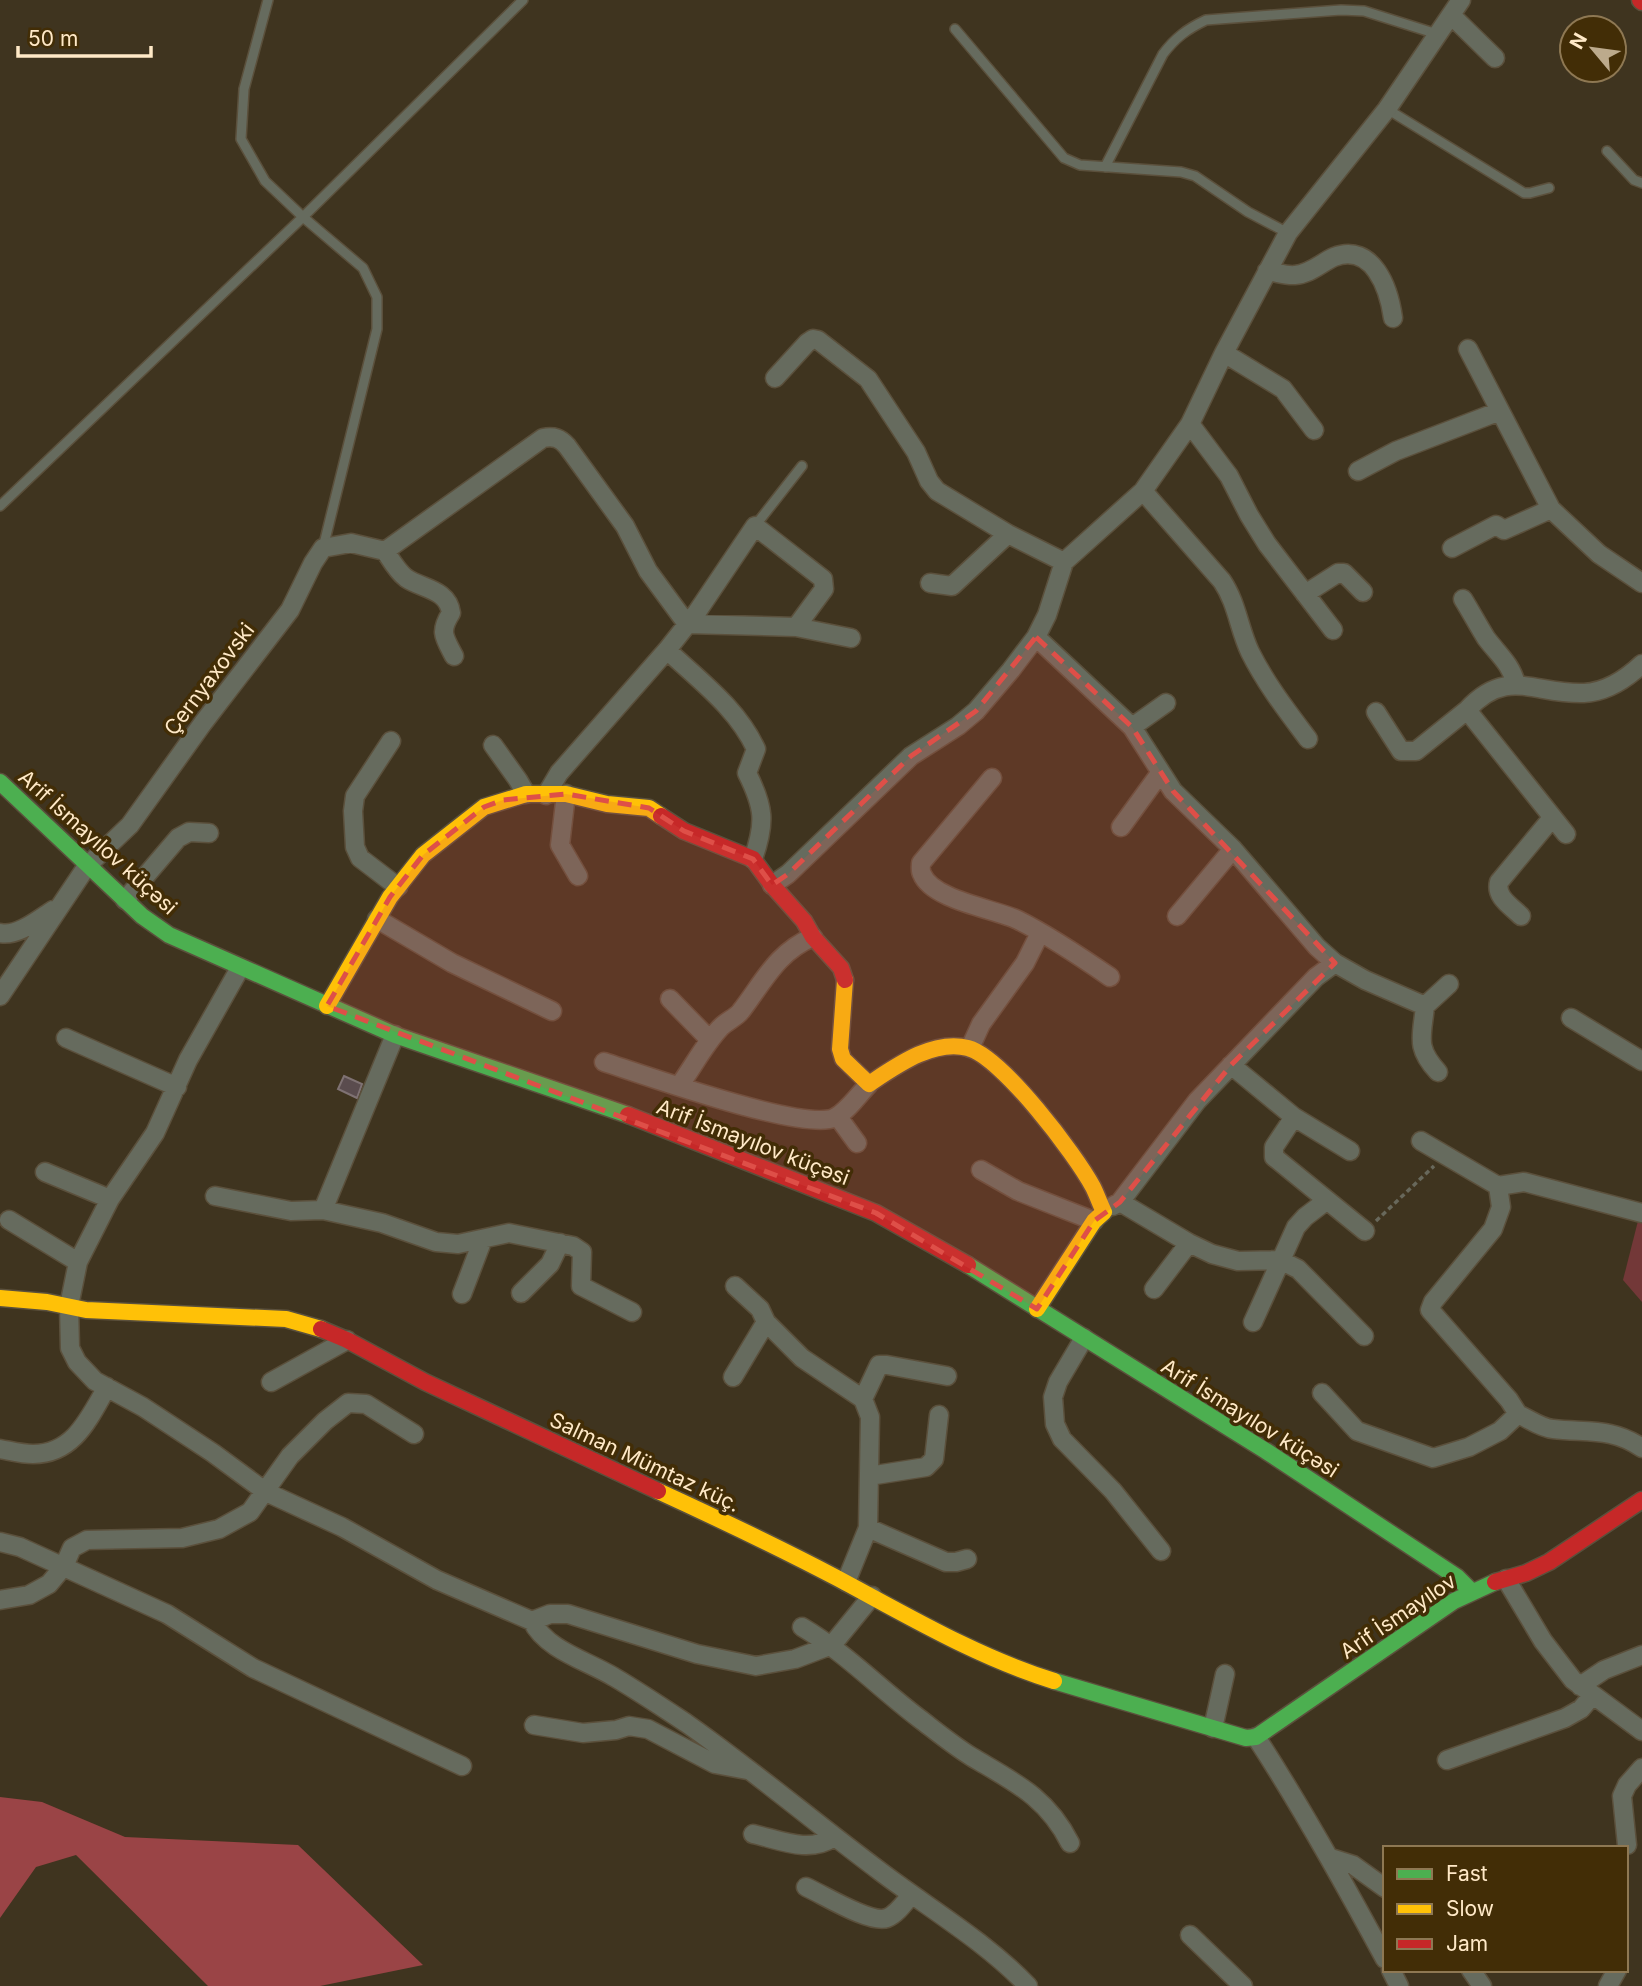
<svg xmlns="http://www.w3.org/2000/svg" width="1642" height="1986" font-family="Inter,sans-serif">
<rect width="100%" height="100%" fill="#3f341f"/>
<path fill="#733838" d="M1639,1217L1642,1218V1302L1623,1280Z"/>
<path fill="#9a4446" d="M0,1797L42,1802L125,1837L298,1845L423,1965L320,1986H208L76,1855L36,1867L0,1918Z"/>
<path fill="#5a4c4e" stroke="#7f7273" stroke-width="2" d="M344,1076L362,1084L357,1098L338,1089Z"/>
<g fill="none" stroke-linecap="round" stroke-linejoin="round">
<defs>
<path id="lane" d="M268,0L244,89L241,139L265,181L303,217L363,268L377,297V329L323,548
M955,29L1064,158L1080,165L1181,172L1195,176L1248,212L1288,233
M1387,109L1524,193H1530L1549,188
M1607,151L1634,180L1642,183
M1105,167L1163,54C1175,38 1187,29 1206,20L1341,10L1364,11L1437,34
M0,506L303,217L523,0
M755,526L802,466"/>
<path id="street" d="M1452,16L1495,58
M1267,271C1276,272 1286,276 1295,275C1310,274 1321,263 1334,257C1373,242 1389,289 1393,318
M1468,349L1551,509L1599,554L1642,583
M1224,353L1283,389L1314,430
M775,378L807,343L813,339L818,340L868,379L916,452L929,481L937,491L1008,534L1064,562
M1190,424L1229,476L1249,515L1267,544L1333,630
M1358,471L1396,451L1500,411
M1143,491L1222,581C1237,603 1239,629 1250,652C1266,684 1287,711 1308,739
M1452,548L1496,525L1504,530L1551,509
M385,551L543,438C554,436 560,438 567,446L625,526L648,571L687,624L796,627L851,638
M930,583L952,586L1008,534
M1305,594L1338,573H1344L1363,592
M1463,599C1471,612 1478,625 1486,638C1498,654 1511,664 1516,684
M1036,637L1132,727L1173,791L1233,849L1317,947L1335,963L1365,980L1425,1006L1449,984
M667,650C700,681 737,708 756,749L747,773C764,807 766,822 753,859
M1376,712L1401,751H1416L1467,710
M1132,727L1166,703
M391,741L355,796L353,811L355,847L360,858L398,887
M493,745L518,780L526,794
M992,778L921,863C921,867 920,871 922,874C932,900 995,909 1018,920C1050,936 1081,957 1110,977
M566,794L560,845L578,876
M546,795L559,773L667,650L697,612L755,526L823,579L824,589L796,627
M1121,827L1161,772
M1566,834L1467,710C1507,666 1535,695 1584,693C1607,692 1626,679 1642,664
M772,885L788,874L911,756L958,726L976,711L1011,670L1036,637L1047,615L1064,562L1143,491L1190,424L1224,353L1288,233L1387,109L1461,0
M125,900L178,838L189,832L209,833
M1177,916L1233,849
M1521,916C1511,906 1495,897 1499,882L1552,818
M377,919L452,963L552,1011
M0,933C17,937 39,919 53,910
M240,968L188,1060L155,1133L110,1199L78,1262L69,1306L70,1348L77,1362L95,1381L143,1407L213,1453L266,1492L342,1527L437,1580L532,1621C546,1650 588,1661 614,1677C638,1691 662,1707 686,1723C753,1770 815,1823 881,1872C930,1909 985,1941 1028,1986
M0,996L87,866L130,825L203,723L290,610L313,563L323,548L351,543L385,551C391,560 397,571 406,578C422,589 448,589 451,613C439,632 444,637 454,656
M670,999L710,1040
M1425,1006C1422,1037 1415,1047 1438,1072
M1571,1018L1642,1061
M66,1038L177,1087
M970,1048L981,1024L1025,963L1040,933
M604,1062C644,1075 801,1131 834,1118C847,1112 859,1094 869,1084
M1231,1065L1294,1117L1350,1151
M679,1086C693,1067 704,1045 720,1028C726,1021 736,1018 741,1011C764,981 777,952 813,937
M838,1117L857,1143
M1294,1117L1274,1147V1157L1365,1231
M1421,1141L1498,1186L1501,1207L1493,1229L1433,1302L1430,1310L1509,1400L1518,1414
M981,1170L1018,1191L1094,1221
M45,1172L110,1199
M1498,1186L1524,1182L1642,1213
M215,1196L291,1211L323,1210L382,1223L436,1242L458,1244L509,1233L573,1246L582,1252L581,1286L632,1312
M1120,1202L1197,1101L1316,977L1335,963
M1113,1206L1120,1202L1189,1243L1212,1254L1238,1261L1280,1260L1298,1269L1364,1336
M323,1210L395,1035
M9,1220L78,1262
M735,1286L760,1309L766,1322L802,1358L863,1399L870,1417L868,1528L846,1582
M1154,1289L1189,1243
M521,1293L550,1264L560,1243
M462,1294L483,1239
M1253,1322L1296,1227L1305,1217L1326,1201
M1084,1338L1058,1382L1053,1397L1055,1424L1062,1439L1113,1491L1161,1551
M733,1377L766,1322
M271,1382L347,1340
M1322,1393L1357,1431L1433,1458L1469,1447L1500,1431L1518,1414C1529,1419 1541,1428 1553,1429C1586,1433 1612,1427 1642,1448
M863,1399L879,1365H887L947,1376
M0,1449C11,1451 22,1454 33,1454C74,1454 89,1418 107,1387
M869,1476L926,1467L934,1459L939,1415
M868,1528L946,1562H956L967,1559
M0,1542L20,1547L167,1614L253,1668L462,1766
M1506,1579L1543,1641L1573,1680L1642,1731
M0,1600L29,1595L49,1584L64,1566L72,1548L87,1540L182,1538L219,1529L250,1512L290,1456L325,1421L348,1403L366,1404L414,1434
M532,1621L550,1614H568L697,1654L756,1666L795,1659L832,1645L872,1596
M802,1627C846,1653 880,1689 920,1719C937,1732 954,1746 972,1757C1014,1782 1047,1797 1070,1843
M1580,1686L1604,1670L1642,1655
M534,1725L583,1733L616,1730L629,1726L648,1729L715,1764L747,1770
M1213,1728L1225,1674
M1256,1737C1303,1809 1344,1883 1385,1959
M1447,1760L1565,1718L1581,1709L1592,1696
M753,1834C780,1840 809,1854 834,1837
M1627,1845L1622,1796L1627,1785L1642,1768
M1331,1858L1353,1865L1385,1888
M806,1887C824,1895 870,1924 887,1918C897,1914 905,1902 911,1895
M1190,1935L1243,1986
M1391,1970L1399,1986
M1471,1970L1482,1986
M1608,1986L1617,1970"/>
<path id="fast" d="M0,782L142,916L169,935L395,1035L628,1115
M968,1265L1266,1451L1457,1577L1472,1592
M1054,1681L1246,1738L1256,1737L1454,1601L1495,1582"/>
<path id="slow" d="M845,980L840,1049L843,1059L869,1084C896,1066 933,1039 968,1048C1002,1057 1076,1155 1093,1187C1097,1195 1100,1204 1104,1212L1094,1221L1037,1309
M327,1006L390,897L423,855L484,807L526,794H566L607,804L649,808L661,816
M0,1298L47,1302L86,1310L286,1319L321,1329
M658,1491C719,1519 778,1547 837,1578C908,1616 977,1657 1054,1681"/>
<path id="jam" d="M1640,0L1642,2
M661,816L684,831L753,859L772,885L804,921L813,937L841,968L845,980
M628,1115L876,1213L968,1265
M321,1329L347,1340L425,1382L658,1491
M1495,1582L1526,1573L1549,1562L1642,1500"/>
</defs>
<use href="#lane" stroke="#5b503c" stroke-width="12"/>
<use href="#street" stroke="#5b503c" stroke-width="21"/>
<use href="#fast" stroke="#5b503c" stroke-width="19"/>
<use href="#slow" stroke="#5b503c" stroke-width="19"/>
<use href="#jam" stroke="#5b503c" stroke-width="19"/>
<path stroke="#68685b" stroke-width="3.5" stroke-dasharray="5 3.5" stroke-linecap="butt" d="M1376,1221L1434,1166"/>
<use href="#lane" stroke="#666b5e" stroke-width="9"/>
<use href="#street" stroke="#666b5e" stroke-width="18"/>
<use href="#fast" stroke="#4caf50" stroke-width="16"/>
<use href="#slow" stroke="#ffc107" stroke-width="16"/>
<use href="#jam" stroke="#c62828" stroke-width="16"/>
</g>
<path fill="#de4f48" fill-opacity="0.2" stroke="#de4f48" stroke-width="5" stroke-dasharray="14 9" stroke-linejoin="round" d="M1036,637L1132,727L1173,791L1335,963L1231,1065L1120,1202L1094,1221L1037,1309L876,1213L327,1006L390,897L423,855L484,807L503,800L566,794L649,808L684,831L753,859L772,885L788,874L911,756L976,711Z"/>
<g text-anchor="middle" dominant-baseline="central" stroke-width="7" stroke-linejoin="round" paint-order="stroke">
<g font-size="21" fill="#ffe9c7" stroke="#422d06">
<text transform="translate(209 679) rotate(-53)">Çernyaxovski</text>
<text transform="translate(98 842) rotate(42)">Arif İsmayılov küçəsi</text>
<text transform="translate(753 1142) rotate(21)">Arif İsmayılov küçəsi</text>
<text transform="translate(1250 1418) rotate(32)">Arif İsmayılov küçəsi</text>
<text transform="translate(645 1462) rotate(25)">Salman Mümtaz küç.</text>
<text transform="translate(1398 1616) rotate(-34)">Arif İsmayılov</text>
</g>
</g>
<rect x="1383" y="1846" width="245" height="126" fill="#422d06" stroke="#8e7853" stroke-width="2"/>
<rect x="1397" y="1869" width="35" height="10" fill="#4caf50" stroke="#8e7853" stroke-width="2"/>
<text x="1446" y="1881" font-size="21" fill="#ffe9c7">Fast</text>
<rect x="1397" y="1904" width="35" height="10" fill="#ffc107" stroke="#8e7853" stroke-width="2"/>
<text x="1446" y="1916" font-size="21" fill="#ffe9c7">Slow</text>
<rect x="1397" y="1939" width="35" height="10" fill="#c62828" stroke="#8e7853" stroke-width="2"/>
<text x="1446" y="1951" font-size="21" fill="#ffe9c7">Jam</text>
<g transform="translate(1593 49) rotate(299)"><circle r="33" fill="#422d06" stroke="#8e7853" stroke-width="2"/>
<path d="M0-5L12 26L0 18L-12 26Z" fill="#bcaa8c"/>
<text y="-10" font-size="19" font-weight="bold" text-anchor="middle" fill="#ffe9c7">N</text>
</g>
<path d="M18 46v10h133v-10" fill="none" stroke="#ffe9c7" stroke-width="3.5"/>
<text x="28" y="46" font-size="21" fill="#ffe9c7" stroke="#422d06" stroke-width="5" paint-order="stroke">50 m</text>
</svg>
